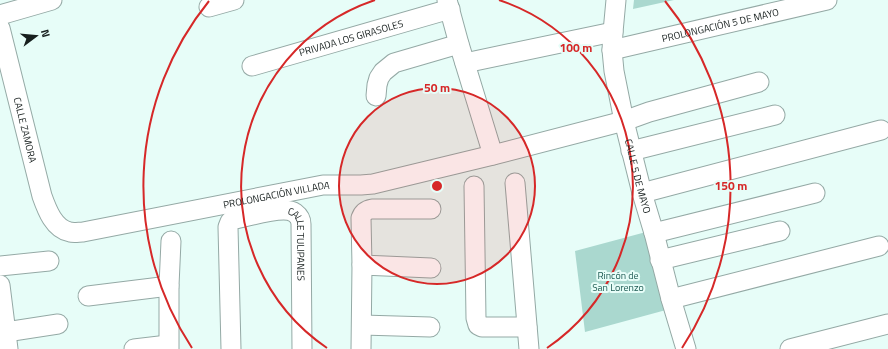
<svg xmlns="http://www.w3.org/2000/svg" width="888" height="349" font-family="'Titillium Web',sans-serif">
<rect width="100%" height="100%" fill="#e7fdf8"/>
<path fill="#aad8cf" d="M634,0H674L633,9Z
M646,232L666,310L585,332L575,251Z"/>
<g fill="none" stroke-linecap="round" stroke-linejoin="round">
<defs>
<g id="minor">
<path d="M447,0L459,44L493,155"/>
<path id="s1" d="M616,0L613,32L612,50L614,71L624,121L642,193L654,233L671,299L686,349"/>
<path d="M209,7L234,0"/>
<path d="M0,15L52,0"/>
<path id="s2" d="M0,28L42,196C47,210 54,229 70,232C74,233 79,232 83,232L323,185H361L373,184L493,155L624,121L649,112L759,82"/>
<path id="s3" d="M612,50L827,0"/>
<path d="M465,63L613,32"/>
<path id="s4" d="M252,66L450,9"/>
<path d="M376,96L377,85L379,78L383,72L394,63L459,44"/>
<path d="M631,151L775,115"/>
<path d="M515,183L529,349"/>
<path d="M474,186L476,318L478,325L482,327H527"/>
<path d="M642,193L881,130"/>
<path d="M654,233L815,193"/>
<path d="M660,260L780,231"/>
<path d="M362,265L431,268"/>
<path d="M0,266L49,261"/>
<path d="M0,285L8,349"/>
<path d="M88,296L169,286"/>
<path d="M671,299L879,246"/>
<path d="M362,325L430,327"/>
<path d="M6,332L58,324"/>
<path d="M134,349L168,345"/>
<path d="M169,349V286L171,241"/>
<path id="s5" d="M231,349L228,227L230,222L232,220C246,217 284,205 295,213C299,216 301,220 301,224L302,349"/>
<path d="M361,349L362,265L361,218C363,212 366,210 372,209H431"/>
<path d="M790,349L888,324"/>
</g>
</defs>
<use href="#minor" stroke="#94a9a5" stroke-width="21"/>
<use href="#minor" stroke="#fff" stroke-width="19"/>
</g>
<circle cx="437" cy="186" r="98" fill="#d62828" fill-opacity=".12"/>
<g fill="none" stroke="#d62828" stroke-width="2">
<circle cx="437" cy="186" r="98"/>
<path d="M327 348A196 196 0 0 1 375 0M499 0A196 196 0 0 1 547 348"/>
<path d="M192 348A294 294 0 0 1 209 1M665 1A294 294 0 0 1 682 348"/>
</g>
<g text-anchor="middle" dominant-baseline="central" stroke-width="4" stroke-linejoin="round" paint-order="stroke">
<g font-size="10" fill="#171f1e" stroke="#e7fdf8">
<text stroke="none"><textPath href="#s3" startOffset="111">PROLONGACIÓN 5 DE MAYO</textPath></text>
<text stroke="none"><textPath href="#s4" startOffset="103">PRIVADA LOS GIRASOLES</textPath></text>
<text stroke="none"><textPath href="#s2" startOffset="105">CALLE ZAMORA</textPath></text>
<text stroke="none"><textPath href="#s1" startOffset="179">CALLE 5 DE MAYO</textPath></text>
<text stroke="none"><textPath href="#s2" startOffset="431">PROLONGACIÓN VILLADA</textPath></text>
<text stroke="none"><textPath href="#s5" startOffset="226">CALLE TULIPANES</textPath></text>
</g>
<g font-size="10" fill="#1e5b53" stroke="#e7fdf8">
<text x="618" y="275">Rincón de<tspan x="618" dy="12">San Lorenzo</tspan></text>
</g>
</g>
<circle cx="437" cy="186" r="6" fill="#d62828" stroke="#e7fdf8" stroke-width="2"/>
<g font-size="12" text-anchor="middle" font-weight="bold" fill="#d62828" stroke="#e7fdf8" stroke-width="4" stroke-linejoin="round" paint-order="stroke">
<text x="576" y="52">100 m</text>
<text x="437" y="92">50 m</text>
<text x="731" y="190">150 m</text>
</g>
<g transform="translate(36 36) rotate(74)" stroke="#e7fdf8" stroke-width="3" paint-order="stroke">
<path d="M0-3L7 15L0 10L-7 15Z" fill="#171f1e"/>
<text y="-6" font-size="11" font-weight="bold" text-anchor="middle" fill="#171f1e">N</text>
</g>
</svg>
